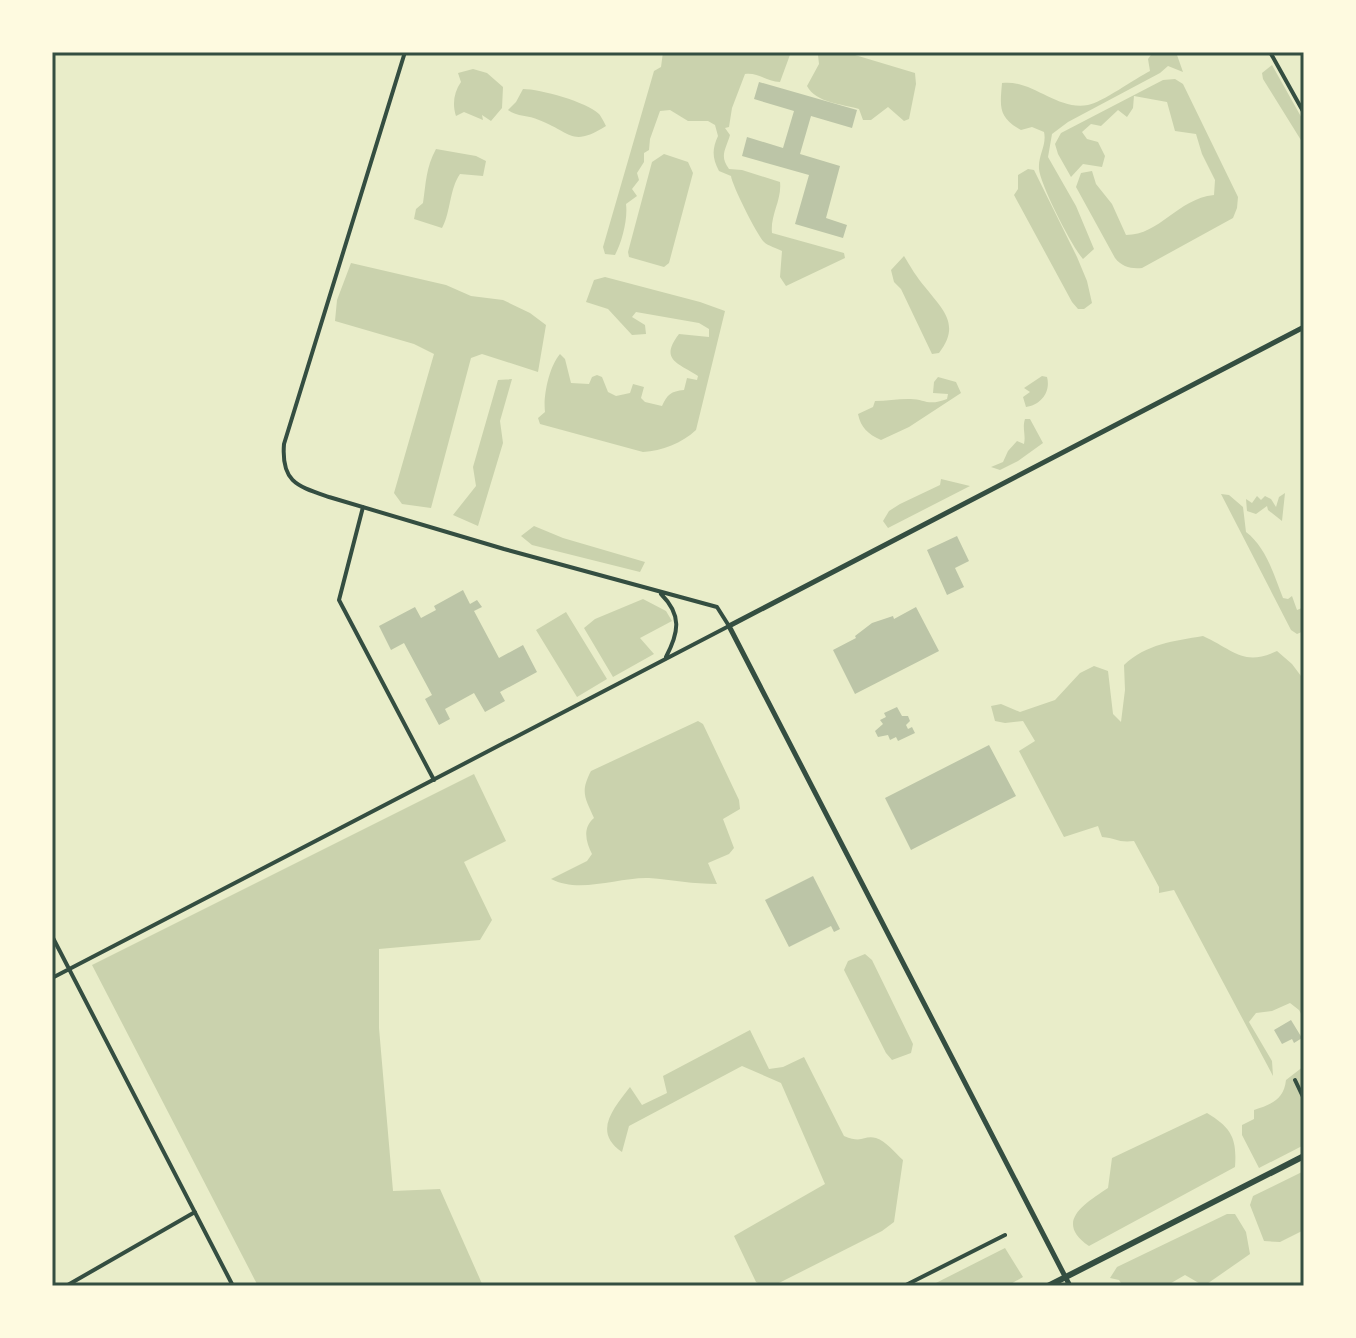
<svg xmlns="http://www.w3.org/2000/svg" width="1356" height="1338" font-family="Arial,sans-serif">
<rect width="100%" height="100%" fill="#e9edc9"/>
<path fill="#cad2ad" d="M663,52H791L780,82C767,82 758,72 745,74L732,108L729,127L725,128L730,135C726,149 719,156 729,169L742,170L780,182C782,200 770,215 772,233L844,253L845,258L786,286L780,277L782,251C777,248 768,246 764,242C757,235 732,185 731,176L719,171C712,158 712,149 718,136L715,125L708,121H688L670,110L660,111L650,139L649,150L644,153V162L637,173L639,180L632,189L637,196L626,204C628,219 622,242 615,255L605,254L603,247L654,71L661,67Z
M808,52H845L915,73L916,84L909,119L904,121L888,107L871,120H863L859,109C842,104 816,103 807,86L819,64L818,55Z
M1153,52L1177,55L1183,72L1168,66L1160,73L1068,122L1052,134L1048,157L1076,206L1094,249L1083,259C1072,247 1040,184 1039,169C1038,155 1047,145 1044,132L1032,127L1021,130C998,117 1000,107 1002,83C1032,79 1057,111 1088,105C1101,103 1136,78 1150,71L1148,59Z
M1272,65L1304,122V145L1263,79L1262,73Z
M473,69L487,73L503,87L502,108L491,121L482,115L483,120L464,112L456,116C452,104 454,92 461,82L458,73Z
M1175,79L1183,84L1238,197L1237,208L1233,218L1142,268C1131,269 1122,267 1115,258L1076,187L1081,173L1092,171L1096,184L1112,204L1126,235C1160,235 1177,199 1214,195L1215,180L1202,154L1196,134L1175,131L1167,102L1134,96L1133,108L1127,117L1118,110L1101,126L1091,124L1082,132L1087,139L1098,142L1105,156L1102,167L1083,164L1071,177L1058,154L1055,144L1061,133L1163,80Z
M523,89C540,89 587,102 599,114C601,116 605,124 606,126C571,148 571,132 539,120C529,115 517,117 508,110L516,102Z
M436,149L476,156L486,161L483,176L460,174C449,190 451,212 442,228L414,219L416,209L423,203C426,183 426,167 436,149Z
M664,154L688,162L693,173L669,263L664,267L629,257L628,252L652,162Z
M1028,169L1034,170L1077,257L1087,281L1092,303L1084,309H1078L1072,302L1014,195L1018,189V175Z
M904,256C910,266 917,278 925,287C943,310 961,324 939,353L932,354L901,289L894,282L891,270Z
M351,263L446,285L471,296L503,300L530,313L546,325L538,372L482,354L471,358L431,508L402,504L394,493L434,354L414,344L335,321L337,300Z
M605,277L700,302L725,311L696,430C682,443 662,451 643,452L540,424L538,418L545,412C543,396 549,367 560,354L565,359L571,383L589,384L592,377L597,375L602,377L608,392L616,396L630,393L633,384L644,387L641,398L645,402L662,406C667,395 671,391 684,390L687,378L697,380L698,376C678,363 659,360 679,334L709,337V329L699,323L636,312L632,317L645,325L646,334L632,335L608,309L586,302L594,280Z
M1042,376L1047,377C1051,392 1041,405 1026,407L1023,397L1030,392L1024,388Z
M938,377L956,382L961,393L909,427L881,440C868,434 861,428 858,414L873,407L875,401C886,401 897,399 908,399C924,398 927,407 947,399L948,394L933,393L934,382Z
M512,379L500,421L503,443L478,526L453,515L476,486L473,467L498,380Z
M1025,419H1030L1043,443L1018,461L1000,470L991,467L1003,462L1008,451L1017,441L1024,444C1026,435 1022,428 1025,419Z
M941,479L970,486L888,528L883,521L889,511L900,504L940,485Z
M1285,493L1282,521L1268,510L1267,506L1256,514L1247,511L1246,499L1252,503L1257,496L1261,500L1265,496L1271,499L1276,507L1279,497Z
M1221,494L1229,495L1243,507L1246,532C1266,547 1274,575 1283,598L1288,599L1292,596L1297,610L1302,608L1303,578L1304,631L1297,634L1291,630Z
M534,526L563,538L645,562L640,572L532,545L521,536Z
M643,599L666,611L672,621L640,638L654,654L613,677L584,628L595,619Z
M566,612L607,679L577,697L536,630Z
M1203,636C1234,650 1243,667 1277,651L1292,664L1304,680V1019L1299,1010L1290,1003L1272,1011L1256,1013L1249,1022L1272,1061L1273,1076L1174,890L1159,893V887L1134,841C1118,843 1116,838 1102,837L1098,826L1064,837L1019,751L1035,741L1023,721L1005,723L995,721L991,706L1001,704L1020,712L1055,700L1080,673L1094,666L1108,671L1113,714L1121,722L1125,690L1124,665C1146,644 1174,641 1203,636Z
M698,721L703,724L739,800L740,809L723,819L734,848L729,854L708,863L717,884C693,884 673,880 649,878C618,877 580,894 551,879L587,861L592,854C586,842 582,828 594,818C585,798 580,792 591,771Z
M474,774L506,841L464,862L492,920L480,940L379,949V1028L393,1191L440,1189L483,1286H258L92,965Z
M865,954L872,960L913,1044L911,1053L892,1060L886,1053L844,970L848,961Z
M750,1030L769,1069L783,1067L804,1057L844,1136C863,1144 863,1135 876,1138C886,1141 895,1153 903,1160L894,1222L882,1231L773,1286H764L756,1282L734,1236L825,1184L781,1083L742,1066L629,1126L622,1152C592,1132 614,1108 630,1087L642,1105L667,1093L663,1076Z
M1304,1066V1145L1259,1168L1242,1135V1125L1254,1119V1110C1271,1104 1284,1100 1286,1080Z
M1207,1113C1232,1128 1237,1139 1235,1167L1089,1246C1054,1222 1084,1204 1108,1188L1112,1158Z
M1304,1171V1230L1280,1242L1264,1241L1250,1205L1253,1196Z
M1227,1214H1235L1246,1232L1250,1254L1204,1286L1185,1275L1166,1286H1123L1119,1280L1110,1278L1117,1267Z
M1005,1248L1023,1277L1007,1286H930Z"/>
<path fill="#bcc5a7" d="M759,82L857,110L852,128L811,116L800,154L840,166L826,218L847,225L843,238L795,224L809,175L742,156L747,137L783,148L794,111L754,99Z
M957,536L969,561L955,568L964,587L947,595L927,550Z
M463,590L470,604L477,600L482,607L474,611L499,658L523,645L537,672L500,692L505,701L485,712L474,693L445,709L450,719L439,725L425,699L432,695L404,643L391,650L379,626L415,607L421,618L436,610L434,606Z
M916,607L939,651L855,694L833,650L856,638L855,636L872,623L893,616L894,619Z
M897,707L902,716H908L910,721L906,725L908,729L912,727L915,733L898,741L896,737L890,740L888,735L878,737L875,731L883,724L880,720L886,717L884,713Z
M989,745L1016,796L911,850L885,798Z
M813,876L840,929L834,932L831,926L789,947L765,900Z
M1291,1020L1302,1038L1294,1043L1292,1039L1282,1044L1274,1030Z"/>
<g fill="none" stroke-linecap="round" stroke-linejoin="round">
<path stroke="#344e41" stroke-width="4" d="M1270,52L1304,113
M363,507L339,600L434,780
M661,594C682,615 679,632 666,657
M52,936L233,1286
M52,978L729,626L717,607L504,549L329,497C297,486 281,482 284,444L405,52
M1295,1080L1304,1099
M66,1286L195,1212
M904,1286L1005,1235"/>
<path stroke="#344e41" stroke-width="5" d="M1070,1286L729,626L1304,327"/>
<path stroke="#344e41" stroke-width="6" d="M1048,1286L1304,1156"/>
</g>
<rect width="1356" height="1338" fill="none" stroke="#fefae0" stroke-width="108"/>
<rect x="54" y="54" width="1248" height="1230" fill="none" stroke="#344e41" stroke-width="3"/>
</svg>
